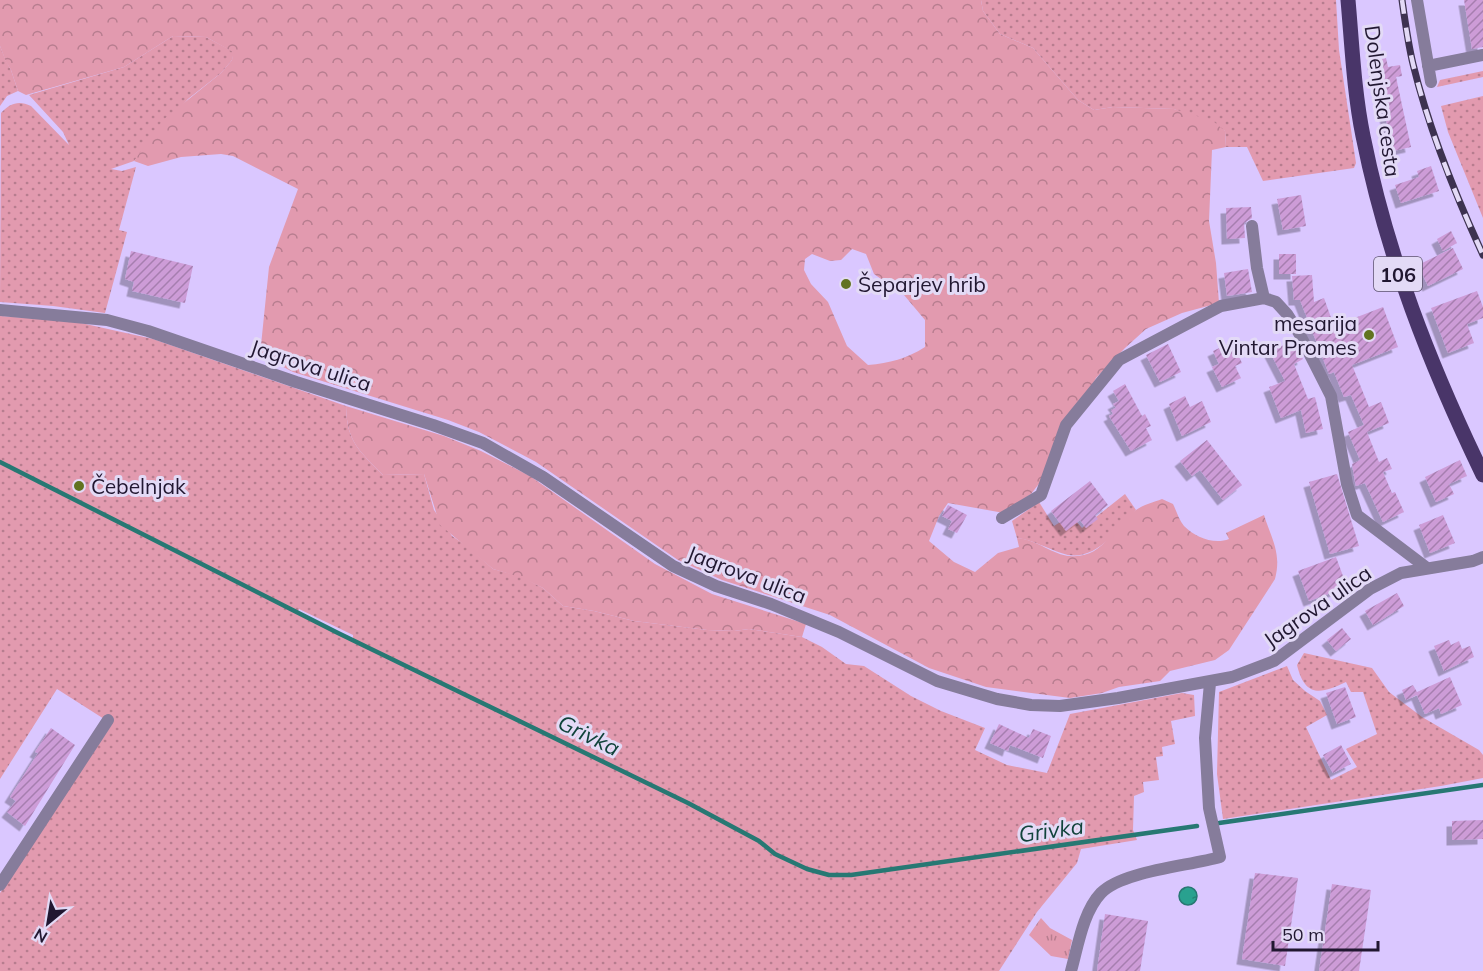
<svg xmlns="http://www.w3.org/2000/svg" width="1483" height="971" font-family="Mulish,sans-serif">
<defs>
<pattern id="grass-dots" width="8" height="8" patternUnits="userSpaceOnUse" patternTransform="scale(1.5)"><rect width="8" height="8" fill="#e29aaf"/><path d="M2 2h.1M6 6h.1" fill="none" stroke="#b77d8f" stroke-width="1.8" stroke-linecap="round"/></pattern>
<pattern id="forest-crowns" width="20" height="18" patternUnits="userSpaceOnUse" patternTransform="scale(1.5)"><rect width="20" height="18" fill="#e29aaf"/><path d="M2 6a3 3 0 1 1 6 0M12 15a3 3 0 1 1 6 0" fill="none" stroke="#b77d8f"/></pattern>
<pattern id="park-tufts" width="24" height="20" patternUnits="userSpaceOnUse" patternTransform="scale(1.5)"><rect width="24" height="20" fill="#e29aaf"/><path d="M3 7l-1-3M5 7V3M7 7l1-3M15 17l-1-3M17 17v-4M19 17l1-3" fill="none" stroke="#b77d8f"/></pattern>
<pattern id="water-ripples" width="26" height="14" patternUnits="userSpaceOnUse" patternTransform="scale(1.5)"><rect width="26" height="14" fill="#29a18f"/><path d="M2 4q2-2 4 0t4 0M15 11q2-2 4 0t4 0" fill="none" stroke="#238275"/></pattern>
<pattern id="building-hatch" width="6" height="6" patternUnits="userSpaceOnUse" patternTransform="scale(1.5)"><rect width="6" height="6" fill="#cd9cd7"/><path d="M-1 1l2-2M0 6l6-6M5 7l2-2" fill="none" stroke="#a67eaf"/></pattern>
<filter id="shadow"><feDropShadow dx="-5.5" dy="5.5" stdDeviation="0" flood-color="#0004"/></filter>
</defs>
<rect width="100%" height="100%" fill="#dac7ff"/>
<path fill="url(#grass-dots)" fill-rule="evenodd" d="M981,0H1336L1339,50L1356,163L1354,168L1263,181L1247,147H1226L1225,131L1174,109L1113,107L1094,110L1078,100L1033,48L1000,34L983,11Z
M173,36L206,37L234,52L232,60L221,73L188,99L134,161L111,169L122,171L136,167L119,230L127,232L105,313L53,306L0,302L1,113C10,103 19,100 31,106L69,145L63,132L29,95L124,67Z
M0,46L6,61L11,70L18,91L7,96L0,106Z
M1483,71V77L1437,87L1440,80Z
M1483,96V218L1448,132L1441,106Z
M0,316L72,321L153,339L346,406C347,443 359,450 383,475L424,474L434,510L452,536L467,546L493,569L520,576L543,588L563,606L594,611L634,621L707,630L734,631L749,629L802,637L822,647L846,664L864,666L911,696L941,711L985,728L975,750L1007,765L1047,773L1070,714L1182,693L1194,695L1195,716L1171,721L1175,744L1162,747L1163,756L1156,757L1159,780L1143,782L1144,792L1134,796L1133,830L1137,840L1081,849L1077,863L1037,912L999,971H0V893L112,724L57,689L0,779ZM299,609L353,635V641L297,614Z
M1125,494L1136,510C1117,531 1093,565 1061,553C1046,548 1033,540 1017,538L1012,521L1039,502L1054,526L1071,515L1082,528Z
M1304,653L1372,668L1389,692L1422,717L1479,750L1483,755V778L1441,786L1223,819L1217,774L1219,692L1287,666L1293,680L1305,691L1320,701L1327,715L1306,727L1331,780L1357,767L1346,749L1377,734L1363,692H1351L1346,682C1321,694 1305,698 1297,665Z"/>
<path fill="url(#forest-crowns)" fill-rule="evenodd" d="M0,0H981L983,11L1000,34L1033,48L1078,100L1094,110L1113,107L1174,109L1213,121L1225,131L1226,147L1212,150L1209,221L1216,263L1219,303L1182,313L1146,329L1125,348L1096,378L1045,476L1031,494L1004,513L948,503L939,516L929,541L954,562L975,572L998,553L1019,547L1017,538C1038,540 1053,555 1070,556C1104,559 1113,526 1136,510C1143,505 1154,502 1162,499L1173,504C1176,510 1179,520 1184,526C1195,537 1214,545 1229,539L1226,533L1264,515C1271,538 1282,553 1275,579L1229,650L1215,660L1170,671L1160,681L1119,687L1102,693L1070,698L986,687L929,668L830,615L722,580L678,560L536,462L479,432L448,420L293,372L260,355L269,267L298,189L233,156L221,154L181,157L148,166L134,161L163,120L221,73L232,60L233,52L206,37L173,36L124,67L26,95L18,91L11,70L6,62L0,46ZM852,249L866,254L874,274L904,295L925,320V347C906,359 890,363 868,365L847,346L828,302L811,284L804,270L805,259L812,254L830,261L841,260Z
M346,406L444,436L481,451L530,476L655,564L712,594L806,624L802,637L749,629L734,631L707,630L634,621L594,611L563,606L543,588L520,577L493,569L440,525L424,474L383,475C359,450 347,443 346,406Z"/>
<path fill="url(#park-tufts)" d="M1041,918L1050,928L1072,940L1068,959L1051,956L1029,935Z"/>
<path fill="url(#water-ripples)" stroke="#277873" stroke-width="1.5" d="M1179 896a9 9 0 1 1 18 0a9 9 0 1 1-18 0Z"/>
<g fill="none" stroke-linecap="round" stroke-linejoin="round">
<path stroke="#277873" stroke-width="4.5" d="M0,462L338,633L688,803L759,841L775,854L807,869L829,875H851L1197,826
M1219,823L1483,785"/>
</g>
<path fill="url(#building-hatch)" filter="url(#shadow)" d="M1464,0H1483V47L1472,49Z
M1386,58L1388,67L1400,65L1402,76L1396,77L1411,147L1393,151L1373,61Z
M1431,166L1439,191L1401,203L1395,185L1419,177L1417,171Z
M1301,195L1306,226L1283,230L1277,199Z
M1251,207L1252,218L1244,223L1245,238L1227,239L1226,208Z
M1451,231L1457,243L1443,251L1437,239Z
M1453,248L1463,269L1428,286L1418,265Z
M131,251L193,266L185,303L132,291L134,282L125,279Z
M1279,254H1296V274H1279Z
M1248,269L1252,292L1227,296L1224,273Z
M1312,275L1314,302L1324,298L1334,326L1383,307L1398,347L1352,365L1369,407L1381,402L1389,423L1367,432L1379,462L1387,458L1392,469L1383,472L1392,493L1395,492L1404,512L1383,522L1365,483L1356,486L1355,482L1352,464L1360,460L1348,432L1364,425L1351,395L1344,397L1334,372L1329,374L1300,300H1294L1292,276Z
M1477,291L1483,307V318L1467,324L1474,343L1448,353L1431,308Z
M1293,340L1303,359L1294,364L1308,399L1315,397L1323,429L1306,433L1301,410L1281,418L1269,387L1285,381L1270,352Z
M1232,342L1242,363L1235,366L1241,378L1222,387L1212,367L1219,364L1213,351Z
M1168,344L1181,372L1160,382L1146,355Z
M1125,384L1142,416L1145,414L1151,426L1146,428L1152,440L1131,451L1109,416L1113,414L1111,410L1116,408L1113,404L1119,401L1113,391Z
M1185,396L1190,407L1202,401L1211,422L1182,436L1169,404Z
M1207,440L1242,485L1223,500L1200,470L1192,476L1180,461Z
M1460,460L1467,476L1449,484L1454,494L1436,502L1425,477Z
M1337,474L1359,546L1330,554L1309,482Z
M1090,481L1108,505L1095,515L1098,519L1086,528L1080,520L1066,531L1051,511Z
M948,505L967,515L957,533L948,529L952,521L942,516Z
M1443,515L1455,543L1430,553L1419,525Z
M1336,557L1347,587L1309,601L1298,571Z
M1397,593L1404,606L1373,625L1365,611Z
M1342,628L1351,639L1336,651L1327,640Z
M1449,640L1451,645L1459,641L1462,649L1470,646L1474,657L1444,671L1434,646Z
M1450,677L1462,705L1441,714L1439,708L1425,714L1417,695L1406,700L1402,690L1413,685L1417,692Z
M1345,687L1356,717L1337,724L1326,693Z
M999,724L1029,738L1033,729L1051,736L1043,758L1010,745L1008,751L990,743Z
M51,728L75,745L25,826L7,812L16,801L10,797L38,753L35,752Z
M1341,745L1351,764L1333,773L1323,755Z
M1483,820V839L1452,840V821Z
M1255,873L1298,878L1285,966L1242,959Z
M1332,884L1371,890L1359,971H1319Z
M1105,914L1148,921L1140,971H1097Z"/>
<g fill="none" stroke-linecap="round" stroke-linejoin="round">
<path stroke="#867c9b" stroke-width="12" d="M1417,0L1431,82
M1428,66L1483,55
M1252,226L1257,268L1264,298
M0,310L107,320L148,331L296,382L433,425L483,443L543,477L673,566L716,586L771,604L839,632L937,681L997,699L1031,705L1060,706L1118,698L1232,677L1274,661L1370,589L1401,573L1473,561L1483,557
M1002,518L1041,495L1066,425L1119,360L1221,306L1264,298L1276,302L1287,314L1299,333L1331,396L1347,484L1357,515L1427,568
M0,885L108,720
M1071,971C1078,946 1083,912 1101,893C1122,871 1189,866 1220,857L1209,808L1205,738L1210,683"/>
<path stroke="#493569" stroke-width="15" d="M1348,0C1352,45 1354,92 1363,136C1387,256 1430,365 1483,475"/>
<defs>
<path id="rail" d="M1402,0C1405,21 1408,43 1413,64C1429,130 1455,194 1483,255"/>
</defs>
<use href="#rail" stroke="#3d3250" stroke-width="7"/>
<use href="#rail" stroke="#e3daf6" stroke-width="4.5" stroke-dasharray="14" stroke-linecap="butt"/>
</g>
<g fill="#627320" stroke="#e3daf6" stroke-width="2">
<circle cx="846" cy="284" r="6"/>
<circle cx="1369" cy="335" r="6"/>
<circle cx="79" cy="486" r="6"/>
</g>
<g text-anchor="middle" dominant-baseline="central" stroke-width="6" stroke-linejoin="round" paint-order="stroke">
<rect fill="#e3daf6" stroke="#5b526c" stroke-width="1.5" x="1374" y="257" width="48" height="34" rx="4.5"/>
<g font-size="20" font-weight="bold" fill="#211731">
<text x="1398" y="274">106</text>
</g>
<g font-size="21" fill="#211731" stroke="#e3daf6">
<text transform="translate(1383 101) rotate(82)">Dolenjska cesta</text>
<text transform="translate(311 365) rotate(18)">Jagrova ulica</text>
<text transform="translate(747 574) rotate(21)">Jagrova ulica</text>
<text transform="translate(1317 606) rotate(-35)">Jagrova ulica</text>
</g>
<g font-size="21" fill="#211731" stroke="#e3daf6" text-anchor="start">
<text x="858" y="284">Šeparjev hrib</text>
<text x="1357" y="323" text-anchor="end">mesarija<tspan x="1357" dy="24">Vintar Promes</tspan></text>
<text x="91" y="486">Čebelnjak</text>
</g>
<g font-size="22" font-style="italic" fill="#11433b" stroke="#e3daf6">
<text transform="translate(589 735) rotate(26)">Grivka</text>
<text transform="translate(1051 830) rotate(-8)">Grivka</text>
</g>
</g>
<g transform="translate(48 923) rotate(210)" stroke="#e3daf6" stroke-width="4.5" paint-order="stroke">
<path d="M0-4.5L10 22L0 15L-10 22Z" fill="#211731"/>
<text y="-9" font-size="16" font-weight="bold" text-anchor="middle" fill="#211731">N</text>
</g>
<path d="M1273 941v9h105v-9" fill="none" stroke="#211731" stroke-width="3"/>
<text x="1282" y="941" font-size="18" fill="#211731" stroke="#e3daf6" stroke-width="4.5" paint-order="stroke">50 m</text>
</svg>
